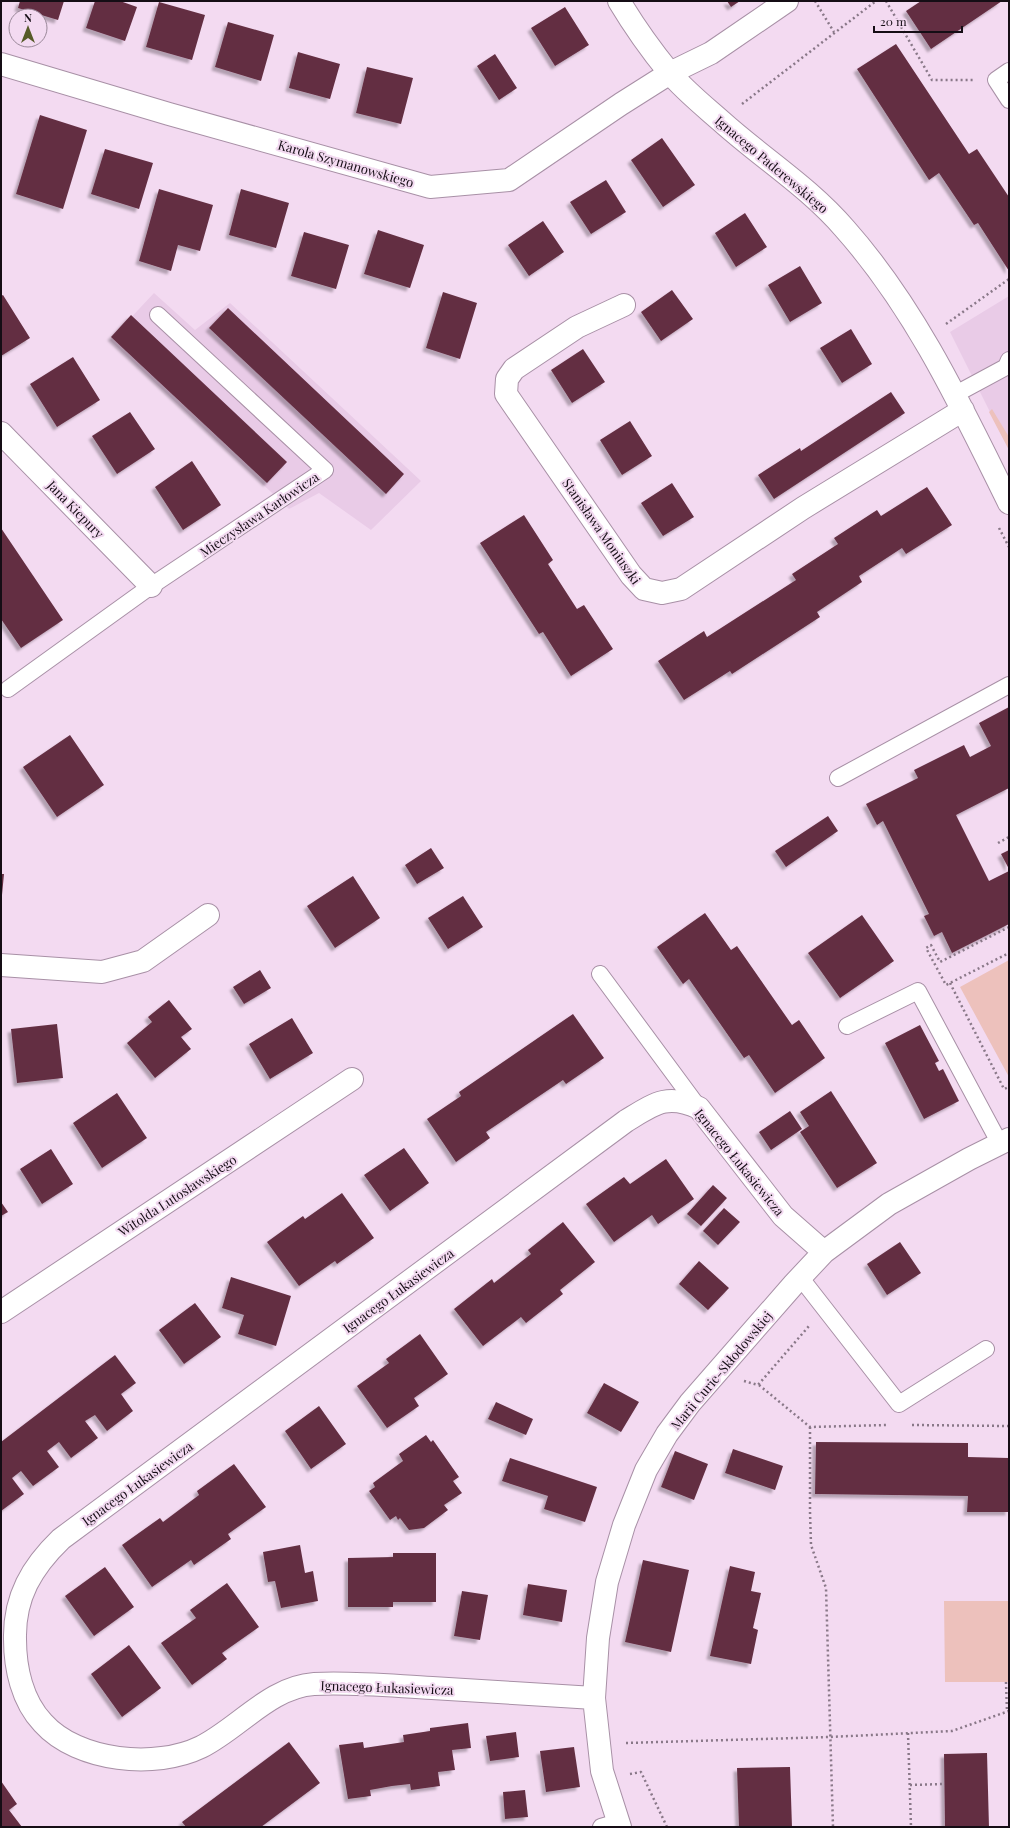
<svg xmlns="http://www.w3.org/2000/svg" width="1010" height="1828" font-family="'Playfair Display',serif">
<defs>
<filter id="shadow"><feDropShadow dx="-3.5" dy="3.5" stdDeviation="1" flood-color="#0004"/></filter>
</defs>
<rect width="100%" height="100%" fill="#f3daf1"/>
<path fill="#e9cbe7" d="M154,293L195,330L230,303L421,481L371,530L319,493L289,509L110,340Z
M1009,296V450L950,332Z"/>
<path fill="#edc1bc" d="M992,409L1009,437V450L989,412Z
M1009,960V1077L960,987Z
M944,1601H1009V1682H945Z"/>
<path fill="#642f43" filter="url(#shadow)" d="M20,1H64L58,20L18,8Z
M95,1H120L137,7L125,41L86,28Z
M727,1H740L731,7Z
M921,1H1002L931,49L906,11Z
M159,2L205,15L192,60L146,47Z
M565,7L589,45L555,66L531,28Z
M228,22L274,35L261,81L215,67Z
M896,44L969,154L977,149L1009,197V271L978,223L974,225L939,173L929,180L857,69Z
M298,52L340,64L330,99L289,88Z
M495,54L517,88L499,100L477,66Z
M367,67L413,78L401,124L356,113Z
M40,115L87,130L63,209L16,194Z
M662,138L695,185L663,207L631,160Z
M105,149L153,163L139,209L91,194Z
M606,180L626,212L591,234L570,202Z
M159,189L213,205L200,251L178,245L171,271L139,261Z
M241,189L289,203L276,248L229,235Z
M745,213L767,247L736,267L715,233Z
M543,221L564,252L529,276L508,245Z
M378,230L424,245L410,288L364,274Z
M304,232L349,245L336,289L291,276Z
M800,266L822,303L790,322L768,285Z
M672,290L693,319L661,341L641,312Z
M443,292L477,303L460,359L426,348Z
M3,295L30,338L1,356V296Z
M228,308L404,474L386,494L209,328Z
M131,315L287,462L267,483L111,337Z
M851,329L872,364L842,383L820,348Z
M583,349L605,382L572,403L551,370Z
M73,357L100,400L57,427L30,384Z
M891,392L905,413L774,499L758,475L800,448L801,451Z
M130,412L155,449L117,474L92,436Z
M630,421L652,456L622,475L600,440Z
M192,461L221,505L183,530L155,487Z
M672,483L694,517L663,536L641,503Z
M927,487L952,525L906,554L902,548L859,576L862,582L817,612L820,617L732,674L730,671L684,700L658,661L704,631L707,637L796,580L792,574L838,544L834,538L877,510L881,516Z
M524,515L553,560L548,564L577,609L584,605L613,649L571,676L543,632L539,634L480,543Z
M1,528L63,620L21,648L1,619Z
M1009,707V788L956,815L989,881L1009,871V924L952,953L942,932L934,936L924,916L929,914L883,821L877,825L866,804L918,778L914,770L964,745L970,757L991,746L979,723Z
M70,735L104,785L57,817L23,767Z
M828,816L838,831L786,867L775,851Z
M431,848L444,868L417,884L405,865Z
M1009,850V869L1001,854Z
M1,874H4L2,895H1Z
M353,876L380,918L335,948L307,906Z
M463,896L483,927L448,949L428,918Z
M705,913L731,950L737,946L792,1025L799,1020L825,1058L775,1093L749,1055L744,1058L689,979L683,984L657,947Z
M862,915L894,961L840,998L808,953Z
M260,970L271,988L244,1004L233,987Z
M169,1000L192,1029L181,1037L191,1049L155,1078L127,1043L152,1022L148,1017Z
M573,1014L604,1058L566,1084L563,1080L486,1132L490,1138L456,1162L427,1119L461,1096L459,1092Z
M292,1018L313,1053L270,1079L249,1044Z
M57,1024L63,1078L17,1083L11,1029Z
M920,1025L939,1061L935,1063L939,1071L943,1069L959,1101L924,1119L885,1043Z
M831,1091L877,1163L837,1188L800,1132L809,1126L800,1112Z
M117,1093L147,1138L102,1168L73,1123Z
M790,1111L802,1129L771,1150L759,1132Z
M404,1148L429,1183L390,1211L364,1175Z
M51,1149L73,1184L42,1204L20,1169Z
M666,1159L694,1199L658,1224L652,1215L614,1242L586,1204L624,1177L630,1184Z
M713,1185L727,1198L701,1226L687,1214Z
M342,1193L374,1238L337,1264L335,1261L299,1286L267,1242L303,1216L305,1219Z
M1,1202L8,1212L1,1216Z
M724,1208L740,1222L718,1245L703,1231Z
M563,1222L595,1262L560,1290L563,1294L526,1323L521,1317L483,1346L454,1309L492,1279L494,1283L531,1254L528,1250Z
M900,1242L921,1273L887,1295L867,1264Z
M699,1261L729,1288L708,1310L679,1284Z
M231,1277L291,1296L276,1346L238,1334L244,1315L222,1308Z
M195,1303L221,1337L184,1364L159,1330Z
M420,1334L448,1374L414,1398L419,1406L387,1428L357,1386L389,1363L386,1359Z
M115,1355L136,1383L121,1394L133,1411L107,1431L95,1415L85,1421L98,1438L71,1458L59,1442L47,1451L59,1467L33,1486L21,1471L12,1478L24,1494L1,1511V1442Z
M604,1383L639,1402L621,1432L587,1413Z
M496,1402L533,1419L526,1435L488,1419Z
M319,1406L346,1444L311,1469L285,1431Z
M426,1435L431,1442L433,1440L459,1477L453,1481L462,1493L444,1505L448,1510L424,1528L409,1530L400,1518L398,1520L396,1516L390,1520L369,1491L375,1487L373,1483L403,1461L399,1454Z
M816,1442L968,1443V1457L1009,1458V1512H967L968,1496L815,1494Z
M733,1449L783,1466L775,1490L725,1473Z
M675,1451L708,1464L694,1500L661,1487Z
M510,1458L597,1487L585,1522L544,1509L548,1496L502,1481Z
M234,1464L266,1507L228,1534L231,1539L194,1565L191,1560L152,1587L122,1545L160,1518L163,1522L199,1495L197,1491Z
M300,1545L305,1573L313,1571L318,1601L281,1608L275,1581L268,1582L263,1552Z
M393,1553H436V1602H393V1607H348V1558L393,1557Z
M643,1560L689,1570L671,1652L625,1642Z
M730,1566L755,1572L751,1591L761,1593L753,1628L758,1630L751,1664L710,1656Z
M105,1567L134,1607L94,1636L65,1596Z
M227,1583L259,1627L222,1653L227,1659L192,1685L161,1643L196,1618L190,1610Z
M528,1584L567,1590L562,1622L523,1615Z
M462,1591L488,1595L480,1640L454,1636Z
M129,1645L161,1688L122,1717L91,1674Z
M468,1723L471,1748L452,1750L455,1770L438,1772L440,1786L411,1790L410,1784L392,1786L370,1790L371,1796L348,1799L339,1745L363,1742L364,1748L404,1742L403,1735L430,1731V1728Z
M516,1732L519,1757L490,1761L486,1736Z
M289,1742L320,1783L261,1827H186L182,1822Z
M574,1747L580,1787L546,1792L540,1751Z
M987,1753L989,1827H945L944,1754Z
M790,1767L792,1827H739L737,1768Z
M1,1781L17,1804L9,1810L22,1827H1Z
M525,1790L528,1817L505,1819L503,1792Z"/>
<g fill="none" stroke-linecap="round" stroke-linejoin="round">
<defs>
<path id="service" d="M1009,71L996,80L1009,100
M954,395L1006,367L1009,360
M8,689L151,586L325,470L158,315
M838,778L1009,685
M600,974L699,1108
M847,1026L918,991L1000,1144
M800,1277L899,1404L986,1349
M601,1827L618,1822"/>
<path id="minor" d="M619,1C634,26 651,50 669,72C684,90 704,106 721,121C762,158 809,187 845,229C916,309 962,408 1009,503
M1,64L169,114L430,187L509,180L621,104L670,73L711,53L787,1
M624,305L577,327L514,369L507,379L506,394L631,575L644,589L662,593L681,589L803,508L963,410
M1,433L151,586
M1,965L102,972L143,961L208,915
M1,1312L352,1079
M594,1698C540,1695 486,1691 432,1688C393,1686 354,1682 314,1684C270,1687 239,1728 201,1747C156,1769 78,1762 43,1723C22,1701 15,1668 15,1639C14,1597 32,1567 61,1539L626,1121C654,1104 667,1093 699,1108L783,1216L824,1252
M620,1827L602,1771L594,1698L598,1638L607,1582L624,1525L646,1470L667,1434L690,1403L794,1284L824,1252L889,1204L969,1159L1009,1139"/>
</defs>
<use href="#service" stroke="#a890a6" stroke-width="18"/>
<use href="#minor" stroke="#a890a6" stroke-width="24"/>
<path stroke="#897888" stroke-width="2.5" stroke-dasharray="2 3" stroke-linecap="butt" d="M815,1L834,32
M886,1L932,80H974
M742,104L876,1
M946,324L1009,279
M999,528L1009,547
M998,843L1009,837
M1009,927L940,962L931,945L926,948L946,985L1009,953
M950,983L1004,1089L1009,1087
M744,1381L758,1385L809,1326
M759,1385L810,1427L887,1425
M912,1425L1009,1426
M810,1427V1512L811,1545L826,1588L833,1827
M1006,1682L1007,1712
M908,1733L911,1827
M626,1743L830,1737L952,1731L1009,1711
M630,1774L641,1772L667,1827
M910,1785L944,1784"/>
<use href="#service" stroke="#fff" stroke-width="16"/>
<use href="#minor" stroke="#fff" stroke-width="22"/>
</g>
<g text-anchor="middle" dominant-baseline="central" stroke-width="4" stroke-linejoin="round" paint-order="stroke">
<g font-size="13" fill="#150d15" stroke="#f3daf1">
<text transform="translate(346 163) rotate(16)">Karola Szymanowskiego</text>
<text transform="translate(772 164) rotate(40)">Ignacego Paderewskiego</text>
<text transform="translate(76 509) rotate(46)">Jana Kiepury</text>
<text transform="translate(259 514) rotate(-34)">Mieczysława Karłowicza</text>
<text transform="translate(602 531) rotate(55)">Stanisława Moniuszki</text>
<text transform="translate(740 1162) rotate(51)">Ignacego Łukasiewicza</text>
<text transform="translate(177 1195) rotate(-33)">Witolda Lutosławskiego</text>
<text transform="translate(398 1290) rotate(-36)">Ignacego Łukasiewicza</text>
<text transform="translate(721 1370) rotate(-50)">Marii Curie-Skłodowskiej</text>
<text transform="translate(137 1483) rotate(-36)">Ignacego Łukasiewicza</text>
<text transform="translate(387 1687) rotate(2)">Ignacego Łukasiewicza</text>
</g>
</g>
<rect width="1010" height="1828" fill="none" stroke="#150d15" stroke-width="4"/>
<g transform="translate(28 28)"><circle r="19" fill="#f3daf1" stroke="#9a8899"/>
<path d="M0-3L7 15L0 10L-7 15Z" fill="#565a28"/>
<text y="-6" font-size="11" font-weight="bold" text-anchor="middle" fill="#150d15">N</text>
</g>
<path d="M874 26v6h88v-6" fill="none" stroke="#150d15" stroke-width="2"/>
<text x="880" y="26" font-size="12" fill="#150d15" stroke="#f3daf1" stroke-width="3" paint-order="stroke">20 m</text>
</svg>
